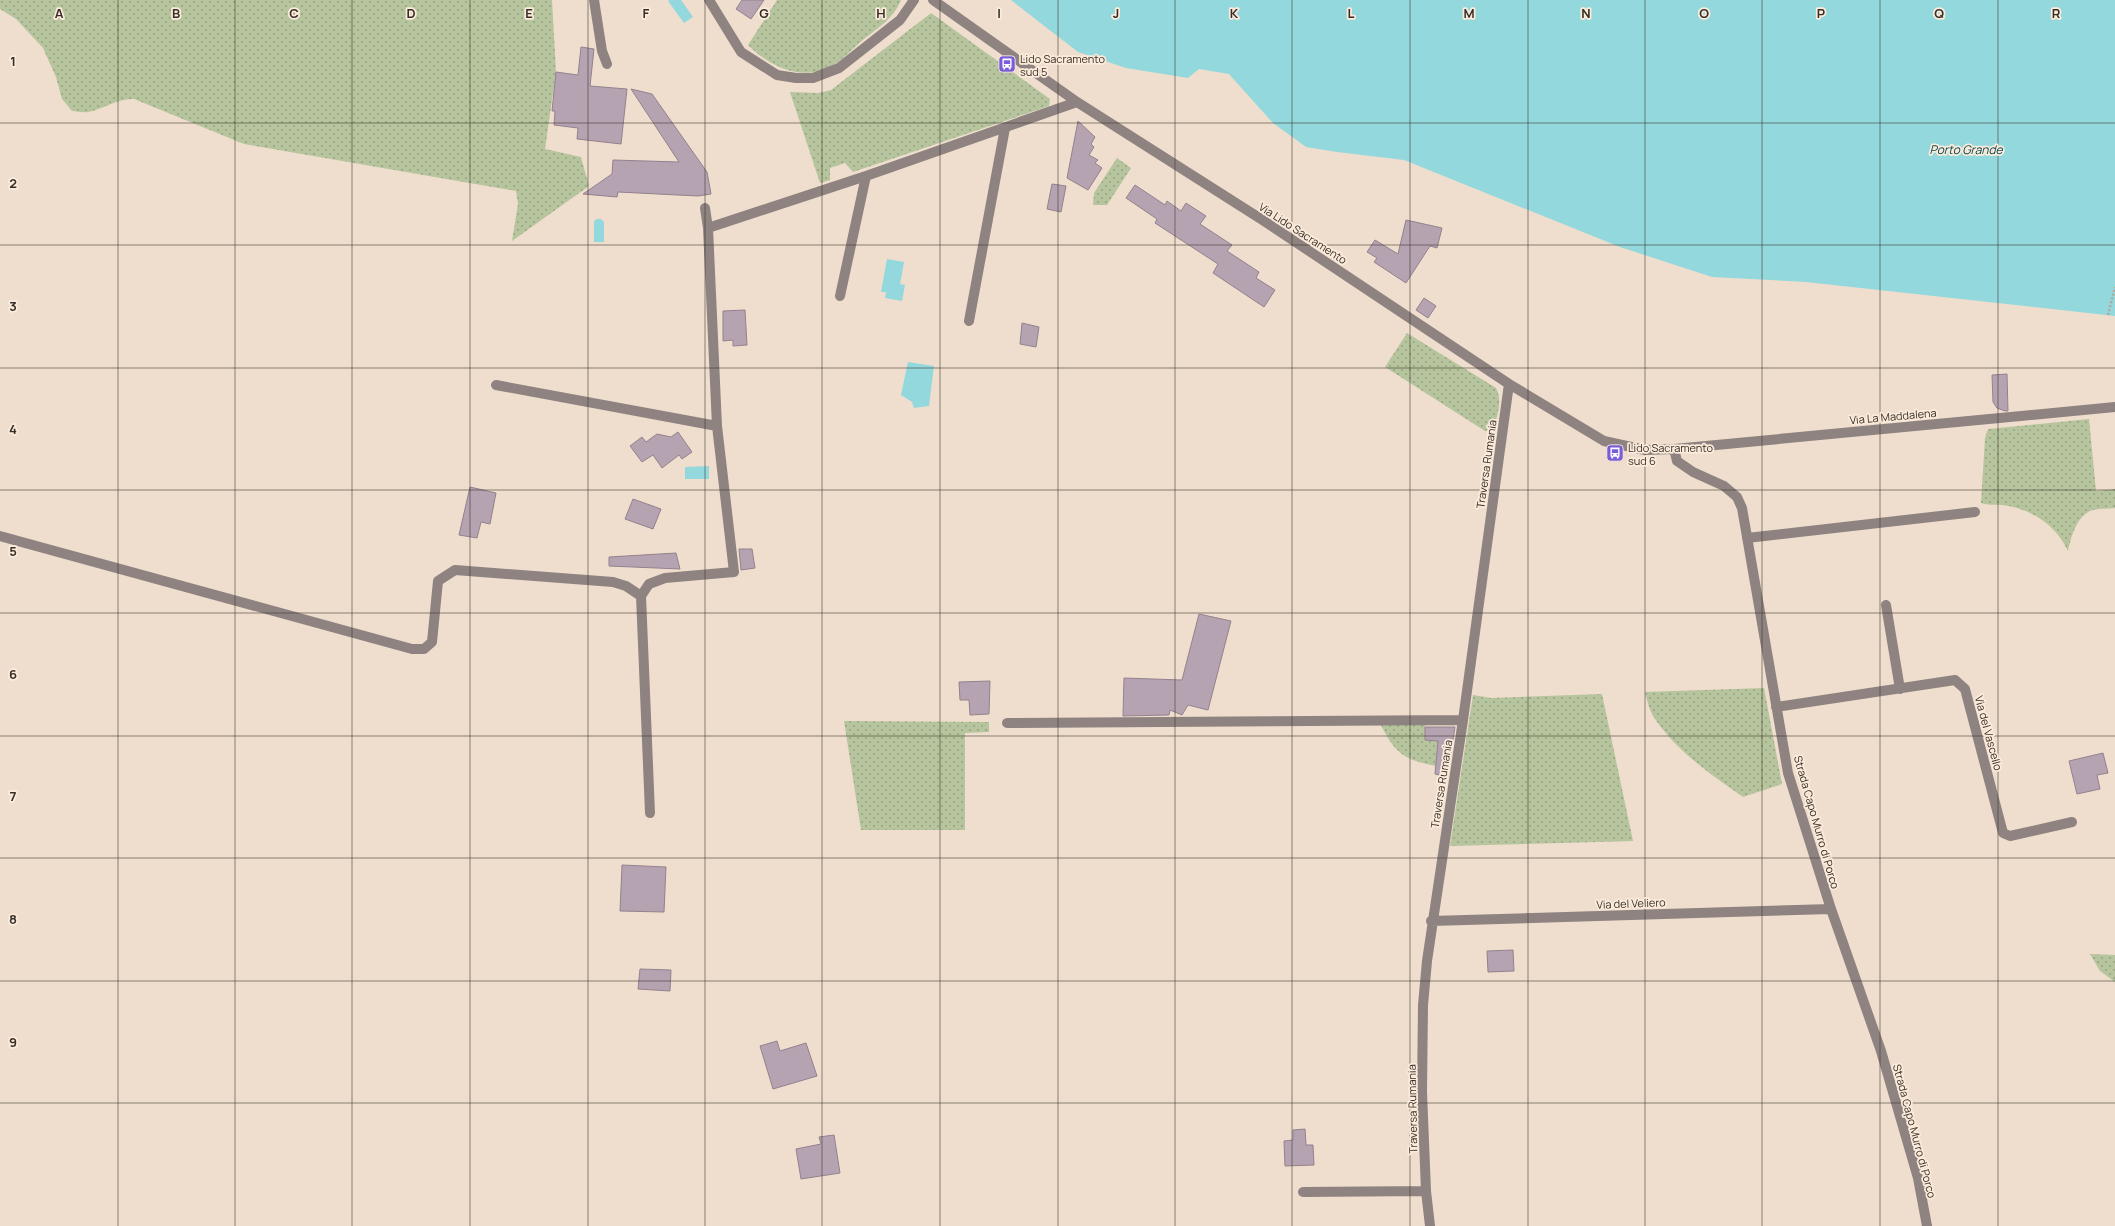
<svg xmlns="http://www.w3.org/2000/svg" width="2115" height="1226" font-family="Manrope,sans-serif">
<defs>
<pattern id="grass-dots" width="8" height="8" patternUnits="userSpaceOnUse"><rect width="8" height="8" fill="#b7c59e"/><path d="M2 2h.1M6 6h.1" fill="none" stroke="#96a081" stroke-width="1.8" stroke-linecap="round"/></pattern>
</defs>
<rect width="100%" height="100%" fill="#efdecd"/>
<path fill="url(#grass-dots)" d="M0,0H552L556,72L545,149L581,157L589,186L512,241L518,204L516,191L244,144L134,99C117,98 104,109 88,112C83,113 77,111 72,111L62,99L56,77L43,48L16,19L0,9Z
M777,0H901C894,18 878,28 864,39C853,48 841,62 828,68C799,81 768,65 748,45Z
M931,13L1050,99L1049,106L853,172L845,163L830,168V180L820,183L790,92L818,93L831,90Z
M1117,158L1131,168L1107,205H1093L1094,193Z
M1407,333L1496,388C1503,401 1497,415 1494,429L1485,431L1385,367Z
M2089,419L2096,491L2115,489V508C2108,509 2097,508 2090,511C2076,518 2071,537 2068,551C2056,526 2036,512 2009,506C2000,504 1991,506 1981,503L1985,438L1988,429Z
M1764,688L1782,784L1743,797C1710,774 1675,750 1653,716C1649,709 1647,700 1645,692Z
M1602,694L1633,841L1450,846L1473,695L1491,698Z
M844,721L989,722V732L965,733V830H861Z
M1381,725H1425V740L1438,741L1436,766C1405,760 1395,754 1381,725Z
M2090,954L2115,955V982L2100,971Z"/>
<path fill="#92d8dd" d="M670,0H681L693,17L684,23L668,1Z
M1011,0H2115V316L1806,282L1712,277L1620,247L1404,160L1337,152L1306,147L1273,123L1229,74L1199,69L1188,78L1126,68L1078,52Z
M597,219H601L604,222V242H594V221Z
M887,259L904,262L900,284L905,285L902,301L885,298L886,292H881Z
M908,362L934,366L929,406L914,408L912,402L901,395Z
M709,466V479H685V467Z"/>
<path fill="#b6a3b1" stroke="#93818e" d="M742,0H764L751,19L736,9Z
M581,47L594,49L590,86L627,89L621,144L577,139L578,128L554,125L555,111H552L556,72L578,75Z
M631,89L652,94L707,172L711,194L698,196L618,192L617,197L583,194L612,174L613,160L679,162Z
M1078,121L1095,137L1091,144L1094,147L1089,155L1098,160L1095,163L1102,168L1088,190L1067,178Z
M1052,184L1066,186L1061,212L1047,209Z
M1135,185L1165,205L1167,201L1181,211L1186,203L1206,216L1200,224L1232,245L1227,251L1259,272L1256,278L1275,290L1264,307L1213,273L1218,264L1155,223L1157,219L1126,198Z
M1406,220L1442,228L1437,248L1430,246L1406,283L1374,262L1377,258L1367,252L1375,240L1398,254Z
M1424,298L1436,306L1428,318L1416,310Z
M745,310L747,345L733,346V340L723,341V311Z
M1022,323L1039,327L1036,347L1020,344Z
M2007,374L2008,411H2005L1997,408L1993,402L1992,375Z
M678,432L692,452L682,459L679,455L662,468L653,455L642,462L630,446L642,437L646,442L657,434L671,437Z
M470,487L496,493L490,524L481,522L477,538L459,535Z
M633,499L661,509L653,529L625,519Z
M739,549H752L755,568L741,570Z
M676,553L680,569L609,566V557Z
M1199,614L1231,621L1208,710L1188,705L1182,715L1170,710L1169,715L1123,716L1124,678L1182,680Z
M990,681L989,714L970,715L969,700H960L959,682Z
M1425,727H1455L1447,777L1435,774L1438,741L1425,740Z
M2103,753L2108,773L2097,775L2100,789L2077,794L2069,761Z
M622,865L666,867L664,912L620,911Z
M1513,950L1514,971L1488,972L1487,951Z
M640,969L671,970L670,991L638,989Z
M777,1041L780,1051L806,1043L817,1076L773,1089L760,1046Z
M1305,1129L1306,1145H1313L1314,1165L1285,1166L1284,1141L1293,1140V1130Z
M834,1135L840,1173L801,1179L796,1149L821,1144L819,1137Z"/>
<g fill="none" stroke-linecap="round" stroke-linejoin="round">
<path stroke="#b5a799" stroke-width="2.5" stroke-dasharray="2 2" stroke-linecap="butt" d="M2108,315L2115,287"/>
<path stroke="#8e8380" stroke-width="10" d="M594,0L602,51L607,64
M709,0L741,52L777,75L796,78H813L839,68L900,20L914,0
M933,0L1077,102L1261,219L1509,384L1604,441L1645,450L1674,449L2115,407
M705,208L708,228
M840,296L866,176
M969,321L1005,128
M496,385L717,426
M1674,449L1677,461L1693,472L1724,486L1737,497L1742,508L1788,773L1831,909L1881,1051L1918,1178L1927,1226
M0,536L412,649H424L432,642L438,581L455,570L613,582L626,586L641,596L650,813
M1747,538L1975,512
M641,596L649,584L665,578L734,572L717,426L708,228L866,176L1077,102
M1886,605L1900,689
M1776,707L1955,680L1965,689L2003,833L2010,836L2072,822
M1007,723L1463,720
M1431,921L1831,909
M1303,1192L1426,1191
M1430,1226L1426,1191L1422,1092L1423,1005L1427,961L1463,720L1509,384"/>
</g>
<path fill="none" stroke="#362f29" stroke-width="1" stroke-opacity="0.55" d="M118,0V1226M235,0V1226M352,0V1226M470,0V1226M588,0V1226M705,0V1226M822,0V1226M940,0V1226M1058,0V1226M1175,0V1226M1292,0V1226M1410,0V1226M1528,0V1226M1645,0V1226M1762,0V1226M1880,0V1226M1998,0V1226M0,123H2115M0,245H2115M0,368H2115M0,490H2115M0,613H2115M0,736H2115M0,858H2115M0,981H2115M0,1103H2115"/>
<defs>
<symbol id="bus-square" viewBox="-11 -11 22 22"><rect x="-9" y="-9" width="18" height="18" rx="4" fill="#785dd7" stroke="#fcebda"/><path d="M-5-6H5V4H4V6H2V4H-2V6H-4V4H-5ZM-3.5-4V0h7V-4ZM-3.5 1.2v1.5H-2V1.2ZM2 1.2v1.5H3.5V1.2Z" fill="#fff"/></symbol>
</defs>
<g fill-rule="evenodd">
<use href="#bus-square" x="997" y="54" width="20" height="20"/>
<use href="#bus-square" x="1605" y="443" width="20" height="20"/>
</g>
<g text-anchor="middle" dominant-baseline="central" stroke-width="3.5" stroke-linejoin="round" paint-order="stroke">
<g font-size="11" fill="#362f29" stroke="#fcebda" text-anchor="start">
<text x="1020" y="58">Lido Sacramento<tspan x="1020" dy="13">sud 5</tspan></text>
<text x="1628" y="447">Lido Sacramento<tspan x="1628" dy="13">sud 6</tspan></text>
</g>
<g font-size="11" fill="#362f29" stroke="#fcebda">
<text transform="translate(1303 233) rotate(33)">Via Lido Sacramento</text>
<text transform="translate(1893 416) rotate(-5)">Via La Maddalena</text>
<text transform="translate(1486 464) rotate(-82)">Traversa Rumania</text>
<text transform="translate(1989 733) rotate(75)">Via del Vascello</text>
<text transform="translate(1441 784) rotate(-81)">Traversa Rumania</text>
<text transform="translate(1817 822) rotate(74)">Strada Capo Murro di Porco</text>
<text transform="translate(1631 903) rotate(-2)">Via del Veliero</text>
<text transform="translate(1412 1109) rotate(-91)">Traversa Rumania</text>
<text transform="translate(1915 1131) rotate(75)">Strada Capo Murro di Porco</text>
</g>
<g font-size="12" font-style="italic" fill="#08494e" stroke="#fcebda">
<text x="1966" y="149">Porto Grande</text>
</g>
</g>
<g font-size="13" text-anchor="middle" font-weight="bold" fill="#362f29" stroke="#fcebda" stroke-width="3.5" stroke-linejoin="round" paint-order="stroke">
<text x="59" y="18">A</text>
<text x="176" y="18">B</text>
<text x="294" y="18">C</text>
<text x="411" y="18">D</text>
<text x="529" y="18">E</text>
<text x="646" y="18">F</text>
<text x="764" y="18">G</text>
<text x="881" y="18">H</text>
<text x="999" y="18">I</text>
<text x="1116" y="18">J</text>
<text x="1234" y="18">K</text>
<text x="1351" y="18">L</text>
<text x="1469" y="18">M</text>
<text x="1586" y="18">N</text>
<text x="1704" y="18">O</text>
<text x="1821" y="18">P</text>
<text x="1939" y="18">Q</text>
<text x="2056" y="18">R</text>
<text x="13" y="66">1</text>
<text x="13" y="188">2</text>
<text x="13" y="311">3</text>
<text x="13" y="434">4</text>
<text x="13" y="556">5</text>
<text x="13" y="679">6</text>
<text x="13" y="801">7</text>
<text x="13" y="924">8</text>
<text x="13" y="1047">9</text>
</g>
</svg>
